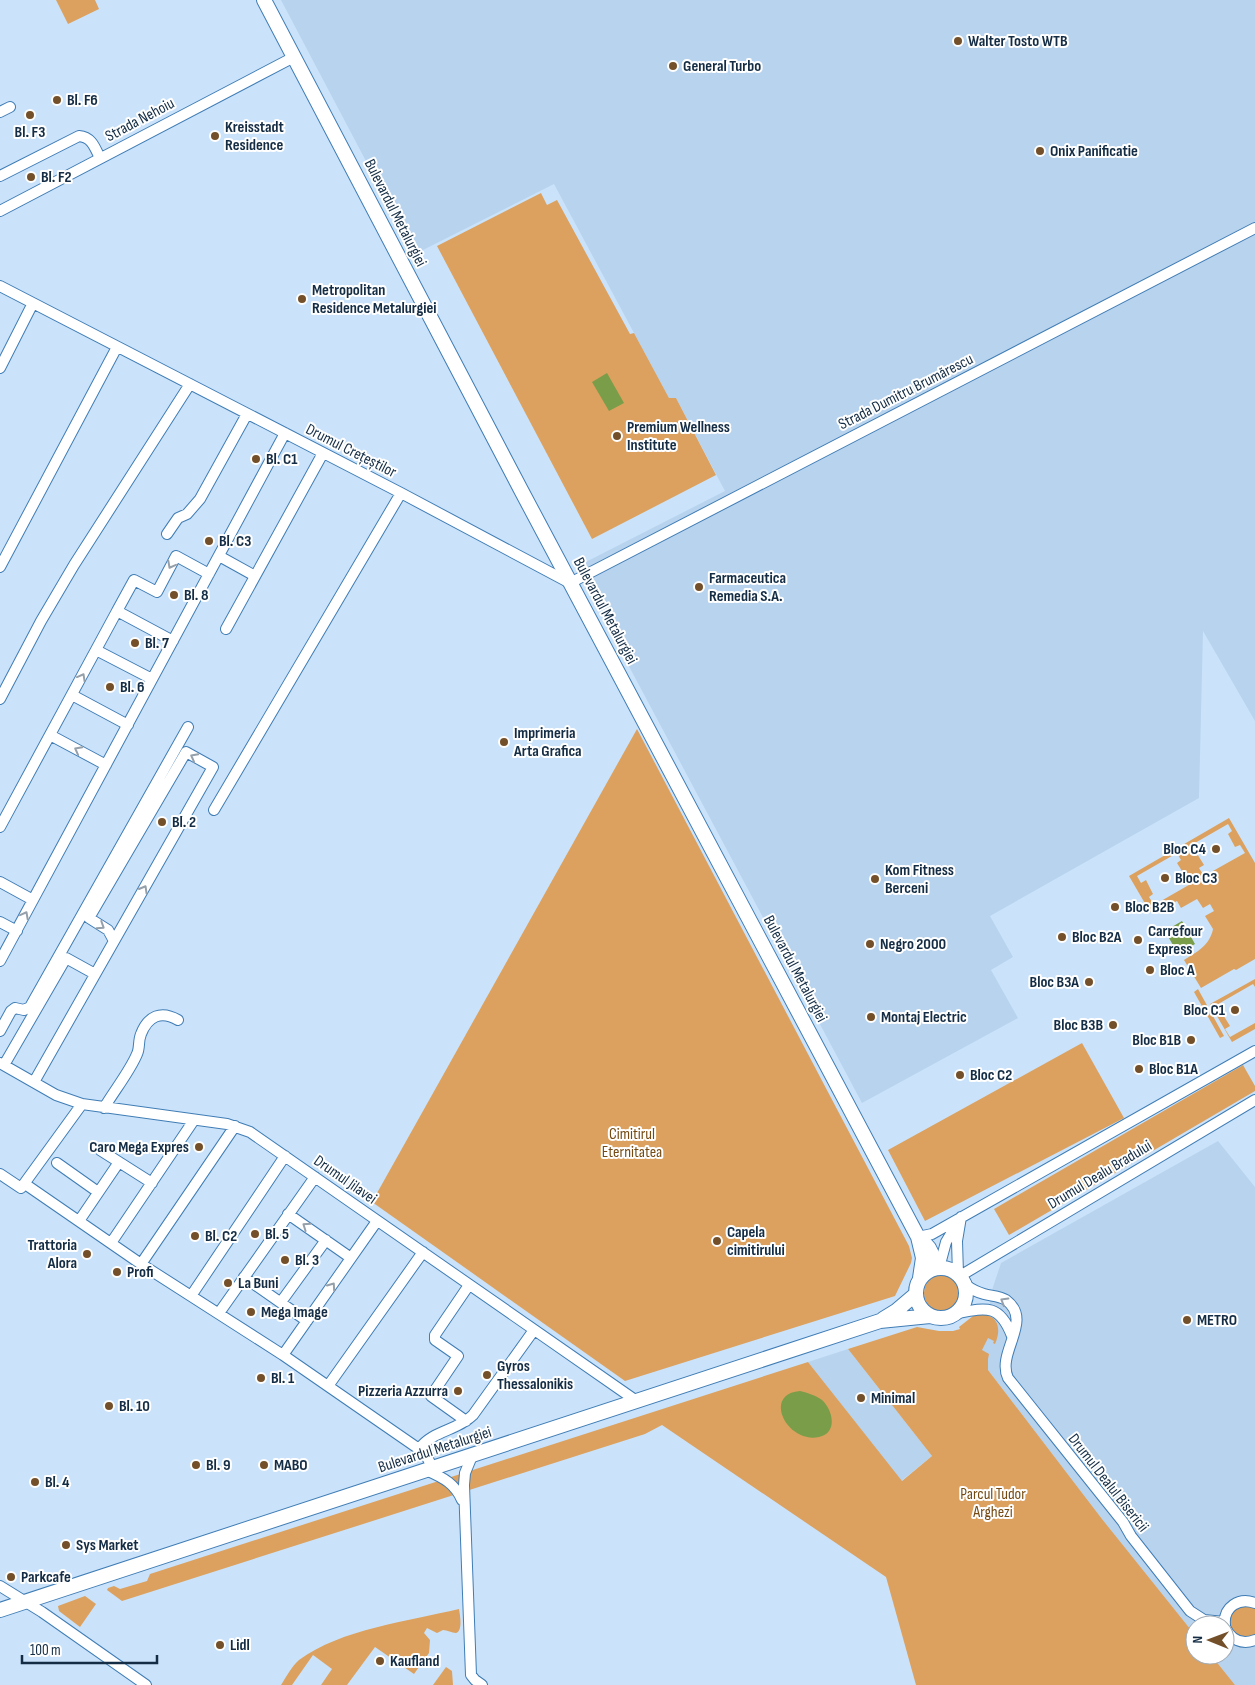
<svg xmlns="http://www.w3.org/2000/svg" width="1255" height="1685" font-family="'Sofia Sans Condensed',sans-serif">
<rect width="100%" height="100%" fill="#cae3fb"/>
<path fill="#b8d3ee" d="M281,0H1255V721L1203,631L1199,798L990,916L1013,957L991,970L1018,1018L862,1103L576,567L725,491L676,398H669L554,184L415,254Z
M1218,1141L1255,1187V1685H1235L1211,1655H1225V1625H1195V1635L1102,1519L972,1349L971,1343L988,1311L993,1287L1001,1263Z
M848,1349L932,1456L901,1481L808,1362Z"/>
<path fill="#dca15e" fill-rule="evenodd" d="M56,0H95L99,9L68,24Z
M541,193L547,205L557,200L630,334L634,333L669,398H676L716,475L592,539L437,246Z
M637,729L909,1246L912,1258L911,1263L895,1296L625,1381L372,1202Z
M1229,818L1255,863V959L1236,970L1234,969L1201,988L1184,960C1197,952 1210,945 1213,929L1205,916L1214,911L1210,904L1203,908L1197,899L1181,908L1177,901L1155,913L1154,910L1150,912L1129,876ZM1228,824L1232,831L1228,834L1235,847L1240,845L1245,853L1204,876L1199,868L1204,865L1196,852L1192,854L1188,847ZM1177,853L1181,860L1177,863L1185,876L1190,874L1194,882L1154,905L1149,897L1153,894L1146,880L1141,883L1137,876Z
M1255,979V987L1253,984L1213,1007L1217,1015L1222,1013L1230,1026L1225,1029L1230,1037L1255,1023V1029L1232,1042L1210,1004Z
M1198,989L1224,1036L1220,1038L1194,992Z
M1082,1043L1124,1118L925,1221L888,1150Z
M1243,1065L1255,1086V1091L1009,1235L994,1209Z
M924 1293a18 18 0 1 1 36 0a18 18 0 1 1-36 0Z
M979,1314C998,1314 1002,1328 995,1344L993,1343L994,1341L988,1338L982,1350L989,1354L988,1359V1370L1102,1519L1195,1635V1655H1211L1235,1685H916L886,1577L662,1425L645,1434L122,1601L107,1590L108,1588L114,1586L120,1589L147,1581L150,1574L808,1362L902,1481L932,1456L848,1349L917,1327L939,1331H953L960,1329L959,1327L973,1316Z
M85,1596L96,1604L80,1627L59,1611L58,1606Z
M1242,1604L1255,1607V1636L1245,1639L1230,1632L1228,1615Z
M459,1609C460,1615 463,1631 456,1633C452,1633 447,1630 443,1630L437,1633L427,1628L424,1633L430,1640L429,1653L414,1674L375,1647L347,1685H321L332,1669L313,1655L292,1685H281C286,1677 292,1666 299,1660C341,1629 409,1621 459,1609Z
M446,1667L452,1671L453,1685H433Z"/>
<path fill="#7a9d4a" d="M607,373L624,403L609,411L592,382Z
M1182,921L1195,944L1178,954L1165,931Z
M800,1391C808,1393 815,1395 822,1400C833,1410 838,1433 819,1437C787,1444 762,1394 800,1391Z"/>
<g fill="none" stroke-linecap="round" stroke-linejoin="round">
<defs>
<path id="minor" d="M0,112L10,107
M0,176L79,136C92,137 95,148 100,158
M0,211L294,57
M0,286L401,493L570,583L1255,228
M0,368L33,303
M167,534L178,518L187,514L200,499L247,414
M219,556L255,576
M0,567L117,347
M117,611L134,580L157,592L176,556L209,574
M226,629L323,453
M96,650L152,679
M72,695L128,725
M0,699L41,621L74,565L190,384
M50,735L106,765
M214,810L401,493
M0,827L117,611L173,641
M0,882L33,900
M0,922L17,931
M0,961L285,433
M0,1031L11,1011L15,1008L24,1010L30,1007L188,727
M0,1063L56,1095L82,1104L227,1124L250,1132L638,1402
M4,1065L66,958L95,974
M34,1082L213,767L186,752L89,918L108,930L114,941
M104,1108C114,1091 130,1071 137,1054C140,1048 138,1041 141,1034C148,1016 161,1010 178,1020
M100,1150L152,1183
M57,1163L98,1192
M0,1174L21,1188L82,1104
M25,1184L141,1264L235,1126
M288,1214L351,1258
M79,1221L119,1162
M918,1237L932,1234L1255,1051
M111,1243L194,1120
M141,1264L283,1355L419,1449L426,1455L433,1469
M939,1268L946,1242L958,1222
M958,1274L957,1241L961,1217
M960,1276L1255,1100
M244,1277L307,1321
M966,1285C971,1289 977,1292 984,1294C991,1296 1000,1296 1006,1300C1034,1321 996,1352 1008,1378L1123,1522L1131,1536L1190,1611L1204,1620L1224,1622
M191,1296L285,1156
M281,1302L326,1240
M219,1313L315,1177
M958,1313C988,1307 1000,1305 1012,1336
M283,1355L377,1221
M328,1386L423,1252
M466,1421L431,1396L458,1356L435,1340V1335L469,1285
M419,1449C433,1430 457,1431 473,1415L534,1330
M472,1456L465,1473L464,1485L471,1675L475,1680L482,1685
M428,1471C444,1478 455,1484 462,1500
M0,1586L42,1612L146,1685
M1225,1625C1223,1607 1239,1597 1255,1603
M1225,1627C1231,1640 1242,1645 1255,1640"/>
<path id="secondary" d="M264,0L521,490L918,1237L923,1258L920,1278
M921,1239L929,1248L939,1268
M916 1293a25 25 0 1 1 50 0a25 25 0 1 1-50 0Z
M883,1319L896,1311L916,1294
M0,1610L880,1321L930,1316"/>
</defs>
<use href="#minor" stroke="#407db5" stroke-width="12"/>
<use href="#secondary" stroke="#407db5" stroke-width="16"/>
<use href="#minor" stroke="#fff" stroke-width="10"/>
<use href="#secondary" stroke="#fff" stroke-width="14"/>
</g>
<defs><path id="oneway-chevron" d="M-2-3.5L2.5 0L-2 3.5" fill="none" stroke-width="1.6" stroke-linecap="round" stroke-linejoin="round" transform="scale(1.25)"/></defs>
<g stroke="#95a0ab">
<use href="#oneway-chevron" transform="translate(171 565) rotate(118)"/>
<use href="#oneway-chevron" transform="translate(82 677) rotate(-61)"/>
<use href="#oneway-chevron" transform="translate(78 750) rotate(-152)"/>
<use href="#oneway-chevron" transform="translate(194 757) rotate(-152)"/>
<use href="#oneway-chevron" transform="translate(144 889) rotate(-60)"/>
<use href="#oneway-chevron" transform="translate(25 915) rotate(-62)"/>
<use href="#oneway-chevron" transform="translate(101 926) rotate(33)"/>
<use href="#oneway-chevron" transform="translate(306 1226) rotate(-145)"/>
<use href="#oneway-chevron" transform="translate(332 1286) rotate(-55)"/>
<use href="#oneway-chevron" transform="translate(1004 1301) rotate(-149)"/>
</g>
<g fill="#735029" stroke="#fff" stroke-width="2">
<circle cx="958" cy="41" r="5"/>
<circle cx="673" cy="66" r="5"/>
<circle cx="57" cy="100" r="5"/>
<circle cx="30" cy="115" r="5"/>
<circle cx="215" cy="136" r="5"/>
<circle cx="1040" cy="151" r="5"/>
<circle cx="31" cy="177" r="5"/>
<circle cx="302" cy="299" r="5"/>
<circle cx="617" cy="436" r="5"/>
<circle cx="256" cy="459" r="5"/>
<circle cx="209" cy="541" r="5"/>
<circle cx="699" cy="587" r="5"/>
<circle cx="174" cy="595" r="5"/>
<circle cx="135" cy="643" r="5"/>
<circle cx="110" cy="687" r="5"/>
<circle cx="504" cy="742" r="5"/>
<circle cx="162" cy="822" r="5"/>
<circle cx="1216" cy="849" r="5"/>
<circle cx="1165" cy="878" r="5"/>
<circle cx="875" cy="879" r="5"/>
<circle cx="1115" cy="907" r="5"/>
<circle cx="1062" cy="937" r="5"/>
<circle cx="1138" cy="940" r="5"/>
<circle cx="870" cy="944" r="5"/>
<circle cx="1150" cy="970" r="5"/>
<circle cx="1089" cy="982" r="5"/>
<circle cx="1235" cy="1010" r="5"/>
<circle cx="871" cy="1017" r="5"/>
<circle cx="1113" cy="1025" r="5"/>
<circle cx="1191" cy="1040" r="5"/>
<circle cx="1139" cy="1069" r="5"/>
<circle cx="960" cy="1075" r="5"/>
<circle cx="199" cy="1147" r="5"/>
<circle cx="255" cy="1234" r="5"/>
<circle cx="195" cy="1236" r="5"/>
<circle cx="717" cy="1241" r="5"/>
<circle cx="87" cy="1254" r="5"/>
<circle cx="285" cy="1260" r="5"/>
<circle cx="117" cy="1272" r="5"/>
<circle cx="228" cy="1283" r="5"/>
<circle cx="251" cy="1312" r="5"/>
<circle cx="1187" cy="1320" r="5"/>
<circle cx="487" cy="1375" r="5"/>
<circle cx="261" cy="1378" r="5"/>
<circle cx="458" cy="1391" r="5"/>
<circle cx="861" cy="1398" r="5"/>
<circle cx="109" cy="1406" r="5"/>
<circle cx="196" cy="1465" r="5"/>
<circle cx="264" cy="1465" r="5"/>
<circle cx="35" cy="1482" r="5"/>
<circle cx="66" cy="1545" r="5"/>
<circle cx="11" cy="1577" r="5"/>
<circle cx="220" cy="1645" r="5"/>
<circle cx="380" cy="1661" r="5"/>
</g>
<g text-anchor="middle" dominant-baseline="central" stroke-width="4" stroke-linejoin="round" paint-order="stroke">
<g font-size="16" font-weight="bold" fill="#142d45" stroke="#fff" text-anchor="start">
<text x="968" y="41">Walter Tosto WTB</text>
<text x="683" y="66">General Turbo</text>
<text x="67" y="100">Bl. F6</text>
<text x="225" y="127">Kreisstadt<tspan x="225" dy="18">Residence</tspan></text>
<text x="30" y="132" text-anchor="middle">Bl. F3</text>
<text x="1050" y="151">Onix Panificatie</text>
<text x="41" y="177">Bl. F2</text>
<text x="312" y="290">Metropolitan<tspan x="312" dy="18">Residence Metalurgiei</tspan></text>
<text x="627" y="427">Premium Wellness<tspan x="627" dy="18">Institute</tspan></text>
<text x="266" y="459">Bl. C1</text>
<text x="219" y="541">Bl. C3</text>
<text x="709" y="578">Farmaceutica<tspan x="709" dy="18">Remedia S.A.</tspan></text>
<text x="184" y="595">Bl. 8</text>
<text x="145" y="643">Bl. 7</text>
<text x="120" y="687">Bl. 6</text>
<text x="514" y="733">Imprimeria<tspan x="514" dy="18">Arta Grafica</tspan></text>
<text x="172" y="822">Bl. 2</text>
<text x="1206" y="849" text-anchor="end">Bloc C4</text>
<text x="885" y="870">Kom Fitness<tspan x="885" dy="18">Berceni</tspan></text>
<text x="1175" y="878">Bloc C3</text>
<text x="1125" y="907">Bloc B2B</text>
<text x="1148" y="931">Carrefour<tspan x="1148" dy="18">Express</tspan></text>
<text x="1072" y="937">Bloc B2A</text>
<text x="880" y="944">Negro 2000</text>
<text x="1160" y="970">Bloc A</text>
<text x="1079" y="982" text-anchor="end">Bloc B3A</text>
<text x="1225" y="1010" text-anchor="end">Bloc C1</text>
<text x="881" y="1017">Montaj Electric</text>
<text x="1103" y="1025" text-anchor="end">Bloc B3B</text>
<text x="1181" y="1040" text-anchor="end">Bloc B1B</text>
<text x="1149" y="1069">Bloc B1A</text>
<text x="970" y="1075">Bloc C2</text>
<text x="189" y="1147" text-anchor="end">Caro Mega Expres</text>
<text x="727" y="1232">Capela<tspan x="727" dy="18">cimitirului</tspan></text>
<text x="265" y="1234">Bl. 5</text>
<text x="205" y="1236">Bl. C2</text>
<text x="77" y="1245" text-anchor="end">Trattoria<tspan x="77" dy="18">Alora</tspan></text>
<text x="295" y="1260">Bl. 3</text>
<text x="127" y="1272">Profi</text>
<text x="238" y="1283">La Buni</text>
<text x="261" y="1312">Mega Image</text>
<text x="1197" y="1320">METRO</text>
<text x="497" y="1366">Gyros<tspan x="497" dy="18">Thessalonikis</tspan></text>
<text x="271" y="1378">Bl. 1</text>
<text x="448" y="1391" text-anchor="end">Pizzeria Azzurra</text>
<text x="871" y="1398">Minimal</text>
<text x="119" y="1406">Bl. 10</text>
<text x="206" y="1465">Bl. 9</text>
<text x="274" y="1465">MABO</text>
<text x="45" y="1482">Bl. 4</text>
<text x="76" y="1545">Sys Market</text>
<text x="21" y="1577">Parkcafe</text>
<text x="230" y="1645">Lidl</text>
<text x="390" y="1661">Kaufland</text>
</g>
<g font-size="16" fill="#142d45" stroke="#fff">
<text transform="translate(140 120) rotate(-28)">Strada Nehoiu</text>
<text transform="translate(395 213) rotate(63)">Bulevardul Metalurgiei</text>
<text transform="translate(906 392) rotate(-27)">Strada Dumitru Brumărescu</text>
<text transform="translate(351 451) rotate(27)">Drumul Crețeștilor</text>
<text transform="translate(605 611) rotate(62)">Bulevardul Metalurgiei</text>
<text transform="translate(795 969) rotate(62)">Bulevardul Metalurgiei</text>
<text transform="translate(1100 1175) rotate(-31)">Drumul Dealu Bradului</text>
<text transform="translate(345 1180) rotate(35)">Drumul Jilavei</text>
<text transform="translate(435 1450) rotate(-18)">Bulevardul Metalurgiei</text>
<text transform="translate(1108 1483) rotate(52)">Drumul Dealul Bisericii</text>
</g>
<g font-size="16" fill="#754b13" stroke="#fff">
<text x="632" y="1134">Cimitirul<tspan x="632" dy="18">Eternitatea</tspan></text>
<text x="993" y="1494">Parcul Tudor<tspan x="993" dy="18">Arghezi</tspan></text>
</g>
</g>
<g transform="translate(1210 1640) rotate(271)"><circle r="24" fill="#ffffff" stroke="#a1abb5"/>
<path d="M0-4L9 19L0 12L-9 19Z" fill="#735029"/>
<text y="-8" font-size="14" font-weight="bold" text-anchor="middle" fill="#142d45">N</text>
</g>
<path d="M22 1655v8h135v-8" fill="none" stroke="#142d45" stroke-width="2.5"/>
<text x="30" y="1655" font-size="15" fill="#142d45" stroke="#ffffff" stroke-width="4" paint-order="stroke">100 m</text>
</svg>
